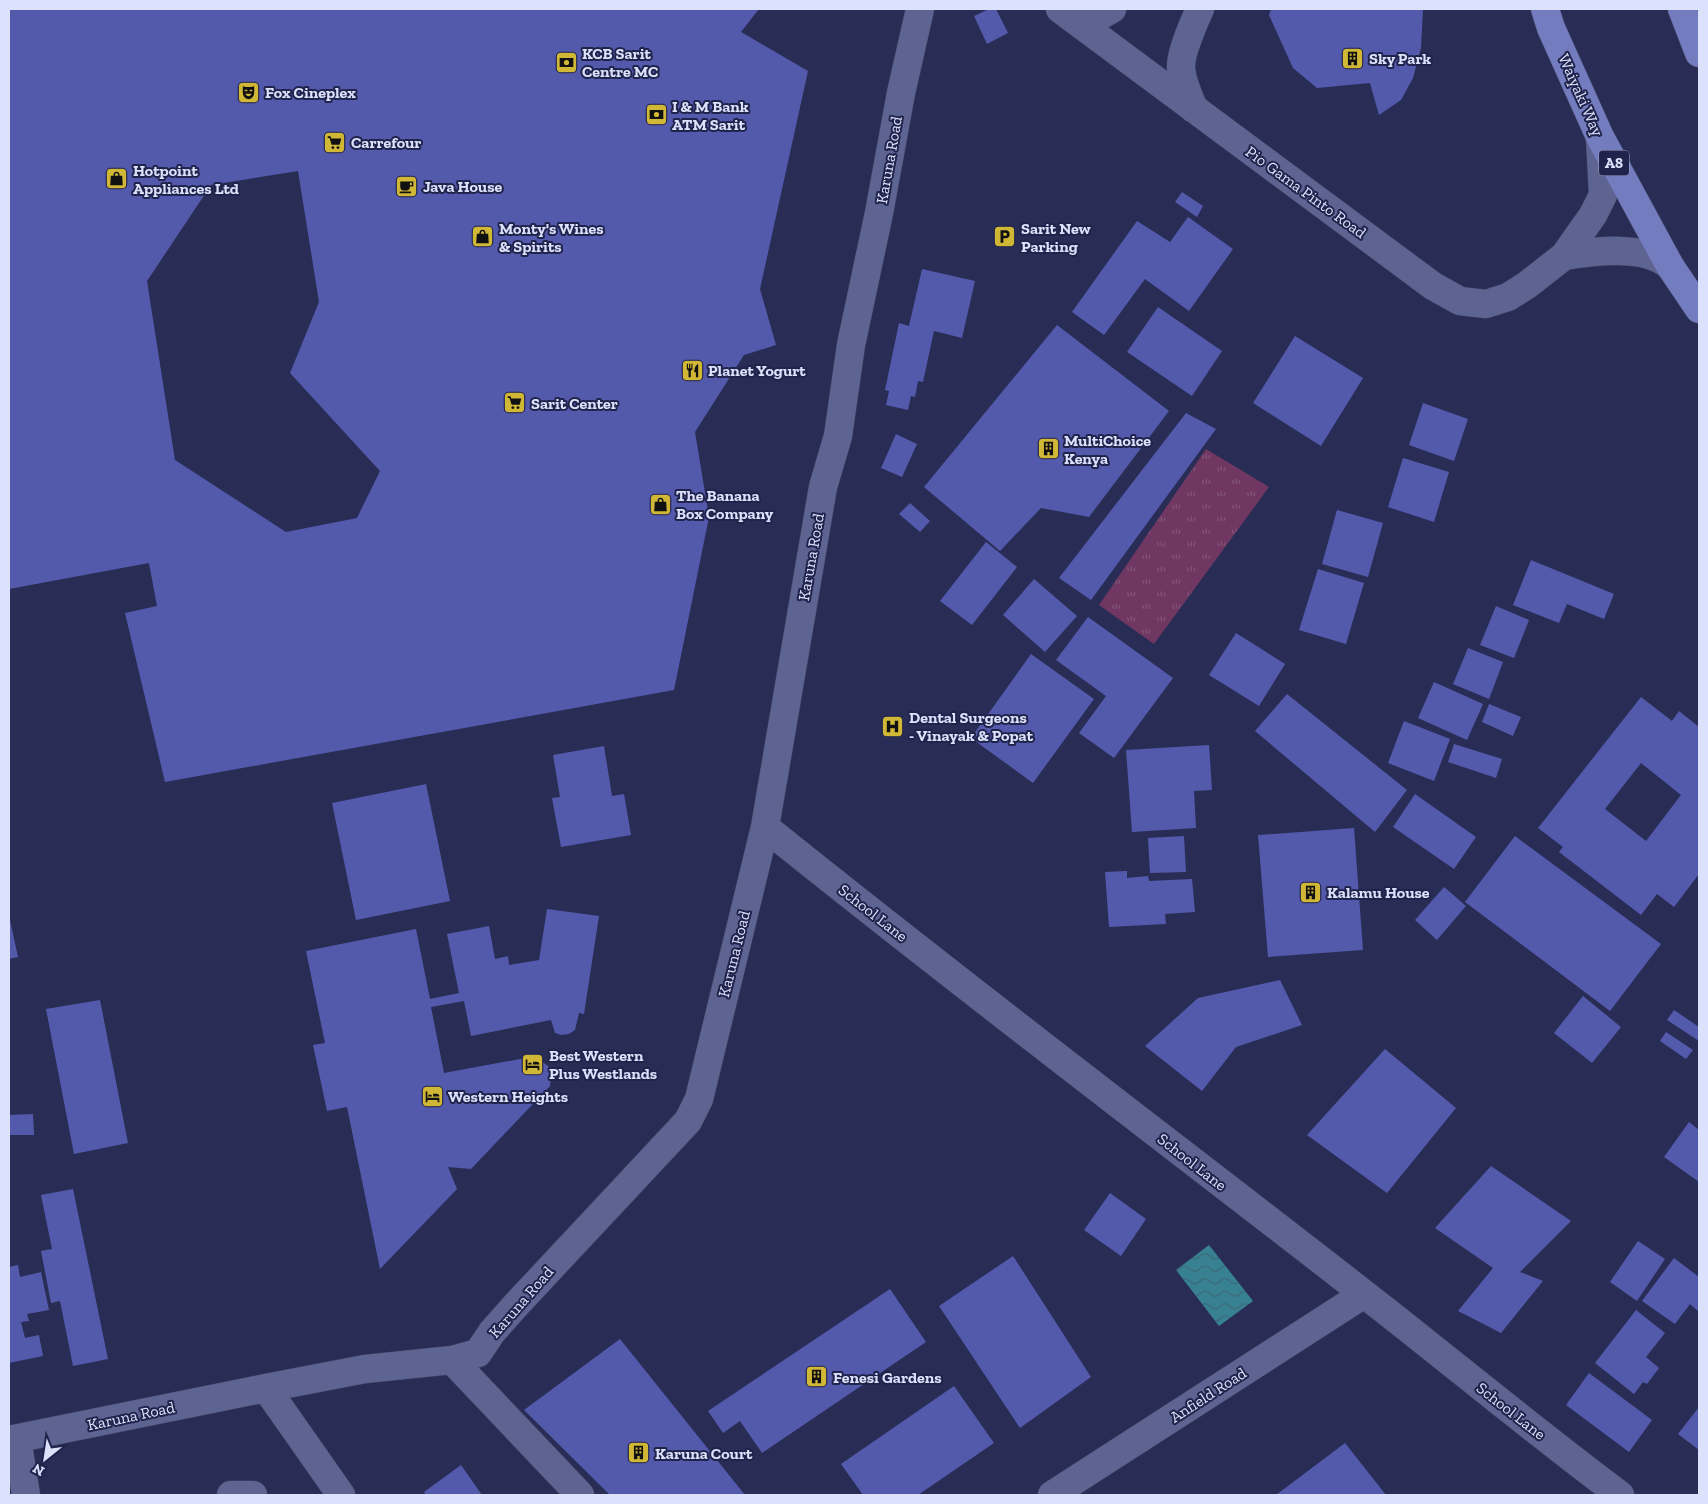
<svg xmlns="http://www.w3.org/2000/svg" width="1708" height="1504" font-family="'Zilla Slab',serif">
<defs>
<pattern id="grass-tufts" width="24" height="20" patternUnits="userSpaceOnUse" patternTransform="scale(1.25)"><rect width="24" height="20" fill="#6f3761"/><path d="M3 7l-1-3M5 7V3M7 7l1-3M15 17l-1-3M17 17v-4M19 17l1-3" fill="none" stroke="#835479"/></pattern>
<pattern id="water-waves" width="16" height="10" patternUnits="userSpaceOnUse" patternTransform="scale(1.25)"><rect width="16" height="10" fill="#388193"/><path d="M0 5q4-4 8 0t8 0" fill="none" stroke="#3c6977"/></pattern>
</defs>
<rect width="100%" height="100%" fill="#292d56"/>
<path fill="url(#grass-tufts)" d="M1206,449L1269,487L1154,644L1099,605Z"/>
<path fill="url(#water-waves)" d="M1209,1245L1253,1301L1219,1326L1176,1270Z"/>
<path fill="#535aac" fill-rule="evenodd" d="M9,9H759L741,32L808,71L760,289L776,345L744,355L695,432L709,517L674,690L165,782L125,613L157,606L149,563L9,589ZM298,171L319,302L290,373L380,471L357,518L286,532L175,460L147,281L211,185Z
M989,9H996L1008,33L987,44L974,16Z
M1271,9H1423L1421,48L1413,78L1401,100L1379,115L1370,83L1317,88L1293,68L1269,15Z
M1182,192L1203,206L1197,217L1175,202Z
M1188,217L1233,249L1189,311L1145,279L1104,335L1072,312L1137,221L1170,242Z
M922,269L975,281L962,338L934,331L923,382L918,381L915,397L911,396L908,410L886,405L889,391L885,390L899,323L909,326Z
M1158,307L1222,351L1192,396L1127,352Z
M1057,325L1169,411L1089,517L1041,508L1000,551L924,487Z
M1295,336L1363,378L1321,446L1253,403Z
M1423,403L1468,419L1454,461L1409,445Z
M1186,413L1216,429L1091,600L1059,578Z
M896,434L917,444L902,477L881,468Z
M1403,458L1449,472L1434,522L1388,507Z
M910,503L930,521L920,532L899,514Z
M1337,510L1383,523L1368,577L1322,564Z
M986,542L1017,567L972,625L940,601Z
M1531,560L1614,594L1604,619L1567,604L1559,623L1513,605Z
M1318,569L1364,583L1346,644L1299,630Z
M1034,579L1077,616L1045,652L1003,615Z
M1496,606L1529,620L1514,658L1480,645Z
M1088,617L1173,678L1114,758L1079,733L1106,696L1056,660Z
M1236,633L1285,664L1259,706L1209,675Z
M1468,648L1503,662L1489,699L1453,684Z
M1031,654L1094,699L1033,783L971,738Z
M1434,682L1483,704L1467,740L1418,718Z
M1287,694L1407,790L1375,832L1255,731Z
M1641,697L1672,721L1679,711L1699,727V874L1674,907L1657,894L1641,915L1559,852L1563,847L1538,828ZM1641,763L1681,795L1646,841L1605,809Z
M1489,704L1521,717L1513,736L1482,722Z
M1404,721L1450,739L1434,781L1388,763Z
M1454,744L1502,759L1496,778L1448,762Z
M1209,745L1212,790L1194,791L1196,828L1132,832L1126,750Z
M604,746L612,796L624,794L631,835L561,847L552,798L560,797L553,755Z
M426,784L450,901L356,920L332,803Z
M1415,794L1476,837L1454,869L1393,827Z
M1354,828L1363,950L1268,957L1258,835Z
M1184,836L1186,872L1150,873L1148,838Z
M1515,836L1661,944L1610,1011L1465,902Z
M1127,871V878L1148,876L1149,881L1192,879L1195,912L1165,914L1166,924L1109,927L1105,872Z
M1444,887L1466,906L1437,940L1415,920Z
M547,909L599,916L584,1014L579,1013L575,1030L569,1034L561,1035L555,1033L551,1020L471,1036L464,1001L431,1007L444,1073L531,1057L541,1061L548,1066L551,1076L550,1086L471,1169L448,1167L457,1189L380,1269L347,1107L327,1111L313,1045L325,1043L306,951L416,929L430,999L459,993L447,934L489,926L495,959L508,956L509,965L539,960Z
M9,915L18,957L9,959Z
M1280,980L1302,1025L1236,1047L1202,1091L1145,1046L1198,998Z
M1583,996L1621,1027L1592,1063L1554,1033Z
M100,1000L128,1143L74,1154L46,1009Z
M1674,1010L1699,1027V1041L1667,1020Z
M1666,1032L1693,1050L1686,1059L1660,1041Z
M1385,1049L1456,1108L1387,1193L1307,1135Z
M33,1114L34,1135H9V1115Z
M1689,1122L1699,1130V1182L1664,1157Z
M1491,1166L1571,1221L1520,1272L1543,1281L1501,1333L1458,1311L1493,1268L1435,1228Z
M73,1189L108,1359L73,1366L60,1301L51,1303L41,1251L52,1249L41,1195Z
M1110,1193L1146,1219L1121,1256L1084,1230Z
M1638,1241L1665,1259L1637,1301L1610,1282Z
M1013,1256L1091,1377L1020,1428L939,1306Z
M1674,1258L1699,1277V1312L1690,1304L1675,1324L1642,1301Z
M18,1265L20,1277L41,1272L49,1310L27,1314L29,1321L21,1322L25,1338L39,1335L43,1356L9,1363V1267Z
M890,1289L926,1342L762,1453L740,1421L723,1433L708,1411Z
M1636,1310L1665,1333L1646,1357L1659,1368L1647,1384L1643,1382L1634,1394L1595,1363Z
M620,1339L745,1495H610L524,1410Z
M1589,1373L1652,1420L1629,1452L1566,1405Z
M954,1386L994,1443L918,1495H863L841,1464Z
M1699,1407V1450L1678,1434Z
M1345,1443L1386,1495H1276Z
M461,1465L482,1495H426L424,1492Z"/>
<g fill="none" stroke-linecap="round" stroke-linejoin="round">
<defs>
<path id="street" d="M1060,9L1433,286L1460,301L1486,304L1508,297L1527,285L1564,256L1593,215L1603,195L1600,137
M1083,25L1112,9
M1194,109C1189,96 1182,83 1181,68C1180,54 1194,22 1200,9
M1564,256C1594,251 1645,244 1670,266
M765,827C962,986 1164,1138 1363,1293C1449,1360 1533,1430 1620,1495
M452,1360L580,1495
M266,1388L341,1495
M17,1439L26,1495
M9,1440L266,1388L365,1369L452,1360L478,1353L492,1332L516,1305L688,1121L699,1099L765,827L823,487L838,436L851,345L879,213L901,93L920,9
M231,1495H253
M1052,1495L1364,1294"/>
<path id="highway" d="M1545,9L1551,28L1600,137L1670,266L1699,309
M1682,9L1699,53"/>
</defs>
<use href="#street" stroke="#484a6c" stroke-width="29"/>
<use href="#highway" stroke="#484a6c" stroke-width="29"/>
<use href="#street" stroke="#5e6492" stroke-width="28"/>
<use href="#highway" stroke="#737cbe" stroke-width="28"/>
</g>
<defs>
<symbol id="building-square" viewBox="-11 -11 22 22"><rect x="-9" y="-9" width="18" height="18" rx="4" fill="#d1b736" stroke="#20234b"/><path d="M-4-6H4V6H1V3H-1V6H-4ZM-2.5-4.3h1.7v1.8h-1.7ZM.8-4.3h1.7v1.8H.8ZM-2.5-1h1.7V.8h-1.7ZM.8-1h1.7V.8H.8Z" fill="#111"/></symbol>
<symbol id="bank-square" viewBox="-11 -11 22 22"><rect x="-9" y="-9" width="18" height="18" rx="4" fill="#d1b736" stroke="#20234b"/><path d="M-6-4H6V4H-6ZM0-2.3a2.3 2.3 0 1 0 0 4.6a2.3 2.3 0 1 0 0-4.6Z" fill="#111"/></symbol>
<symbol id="theatre-square" viewBox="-11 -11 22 22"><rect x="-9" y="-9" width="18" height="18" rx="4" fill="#d1b736" stroke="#20234b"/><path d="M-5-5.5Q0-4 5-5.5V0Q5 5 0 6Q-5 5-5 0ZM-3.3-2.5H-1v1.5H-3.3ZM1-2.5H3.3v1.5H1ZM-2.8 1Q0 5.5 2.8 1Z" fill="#111"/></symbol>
<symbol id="supermarket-square" viewBox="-11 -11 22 22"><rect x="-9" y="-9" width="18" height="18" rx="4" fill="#d1b736" stroke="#20234b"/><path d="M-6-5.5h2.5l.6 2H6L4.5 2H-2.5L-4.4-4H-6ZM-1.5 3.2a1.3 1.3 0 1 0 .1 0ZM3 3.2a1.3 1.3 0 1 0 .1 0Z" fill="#111"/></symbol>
<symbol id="shop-square" viewBox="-11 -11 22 22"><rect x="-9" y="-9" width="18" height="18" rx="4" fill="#d1b736" stroke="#20234b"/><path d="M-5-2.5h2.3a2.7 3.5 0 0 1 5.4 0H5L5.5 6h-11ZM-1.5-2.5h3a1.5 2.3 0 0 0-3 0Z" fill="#111"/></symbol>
<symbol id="cafe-square" viewBox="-11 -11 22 22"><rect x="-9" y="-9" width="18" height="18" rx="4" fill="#d1b736" stroke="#20234b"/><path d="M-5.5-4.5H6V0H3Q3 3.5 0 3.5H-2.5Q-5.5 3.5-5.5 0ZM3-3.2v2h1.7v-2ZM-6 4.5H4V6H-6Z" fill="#111"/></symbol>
<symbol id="parking-square" viewBox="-11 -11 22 22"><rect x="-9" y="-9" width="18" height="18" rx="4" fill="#d1b736" stroke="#20234b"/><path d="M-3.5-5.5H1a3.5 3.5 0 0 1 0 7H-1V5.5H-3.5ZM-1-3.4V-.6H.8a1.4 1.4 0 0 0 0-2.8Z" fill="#111"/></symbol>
<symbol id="restaurant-square" viewBox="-11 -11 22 22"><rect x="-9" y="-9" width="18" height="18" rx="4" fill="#d1b736" stroke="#20234b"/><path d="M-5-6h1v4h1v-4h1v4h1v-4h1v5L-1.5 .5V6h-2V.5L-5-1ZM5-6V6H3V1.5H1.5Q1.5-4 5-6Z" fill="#111"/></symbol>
<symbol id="hospital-square" viewBox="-11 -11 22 22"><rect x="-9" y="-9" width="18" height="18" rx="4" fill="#d1b736" stroke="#20234b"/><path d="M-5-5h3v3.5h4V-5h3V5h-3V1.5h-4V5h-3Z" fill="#111"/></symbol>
<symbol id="hotel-square" viewBox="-11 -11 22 22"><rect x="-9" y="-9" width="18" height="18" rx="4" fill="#d1b736" stroke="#20234b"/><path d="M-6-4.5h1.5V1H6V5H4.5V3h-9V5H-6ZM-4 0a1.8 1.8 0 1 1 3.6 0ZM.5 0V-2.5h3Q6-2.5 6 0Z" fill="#111"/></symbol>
</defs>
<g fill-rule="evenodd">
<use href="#building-square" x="1340" y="46" width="25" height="25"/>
<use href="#bank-square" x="554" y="50" width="25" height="25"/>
<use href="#theatre-square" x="236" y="80" width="25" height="25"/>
<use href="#bank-square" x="644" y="102" width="25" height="25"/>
<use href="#supermarket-square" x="322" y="130" width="25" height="25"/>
<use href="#shop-square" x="104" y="166" width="25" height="25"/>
<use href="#cafe-square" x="394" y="174" width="25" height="25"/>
<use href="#shop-square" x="470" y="224" width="25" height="25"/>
<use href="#parking-square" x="992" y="224" width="25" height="25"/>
<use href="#restaurant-square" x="680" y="358" width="25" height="25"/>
<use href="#supermarket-square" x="502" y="390" width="25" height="25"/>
<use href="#building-square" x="1036" y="436" width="25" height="25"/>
<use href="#shop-square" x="648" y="492" width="25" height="25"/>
<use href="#hospital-square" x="880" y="714" width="25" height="25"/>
<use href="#building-square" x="1298" y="880" width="25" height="25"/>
<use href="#hotel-square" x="520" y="1052" width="25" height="25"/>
<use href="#hotel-square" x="420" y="1084" width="25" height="25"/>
<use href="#building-square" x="804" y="1364" width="25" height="25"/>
<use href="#building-square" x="626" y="1440" width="25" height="25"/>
</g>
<g text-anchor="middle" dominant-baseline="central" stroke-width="4" stroke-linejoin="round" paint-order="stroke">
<rect fill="#20234b" stroke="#a4a9c7" stroke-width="1" x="1599" y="150.5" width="30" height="25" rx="4"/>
<g font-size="15" font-weight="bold" fill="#dde2fc">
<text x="1614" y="163">A8</text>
</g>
<g font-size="16" font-weight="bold" fill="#dde2fc" stroke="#20234b" text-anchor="start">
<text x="582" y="53">KCB Sarit<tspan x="582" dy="18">Centre MC</tspan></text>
<text x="1369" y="58">Sky Park</text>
<text x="265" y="92">Fox Cineplex</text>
<text x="672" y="106">I &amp; M Bank<tspan x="672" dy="18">ATM Sarit</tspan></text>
<text x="351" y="142">Carrefour</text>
<text x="133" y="170">Hotpoint<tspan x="133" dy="18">Appliances Ltd</tspan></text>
<text x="423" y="186">Java House</text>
<text x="499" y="228">Monty's Wines<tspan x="499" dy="18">&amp; Spirits</tspan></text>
<text x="1021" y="228">Sarit New<tspan x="1021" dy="18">Parking</tspan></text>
<text x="708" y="370">Planet Yogurt</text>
<text x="531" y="403">Sarit Center</text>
<text x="1064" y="440">MultiChoice<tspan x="1064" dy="18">Kenya</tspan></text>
<text x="676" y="495">The Banana<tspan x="676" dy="18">Box Company</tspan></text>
<text x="909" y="717">Dental Surgeons<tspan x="909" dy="18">- Vinayak &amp; Popat</tspan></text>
<text x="1327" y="892">Kalamu House</text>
<text x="549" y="1055">Best Western<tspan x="549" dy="18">Plus Westlands</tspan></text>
<text x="448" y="1096">Western Heights</text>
<text x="833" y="1377">Fenesi Gardens</text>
<text x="655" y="1453">Karuna Court</text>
</g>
<g font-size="16" fill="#dde2fc" stroke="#20234b">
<text transform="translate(1581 95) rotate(66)">Waiyaki Way</text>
<text transform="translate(889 160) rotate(-80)">Karuna Road</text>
<text transform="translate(1306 192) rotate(36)">Pio Gama Pinto Road</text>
<text transform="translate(811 557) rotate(-80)">Karuna Road</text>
<text transform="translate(873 913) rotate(38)">School Lane</text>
<text transform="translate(734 954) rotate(-76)">Karuna Road</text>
<text transform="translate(1192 1162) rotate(38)">School Lane</text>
<text transform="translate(521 1302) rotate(-49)">Karuna Road</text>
<text transform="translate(1208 1395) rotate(-33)">Anfield Road</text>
<text transform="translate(1511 1411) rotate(38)">School Lane</text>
<text transform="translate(131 1416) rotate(-12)">Karuna Road</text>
</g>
</g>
<rect width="1708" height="1504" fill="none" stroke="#dde2fc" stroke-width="20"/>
<g transform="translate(45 1459) rotate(210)" stroke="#20234b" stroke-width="4" paint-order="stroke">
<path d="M0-4L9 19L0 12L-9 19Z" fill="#dde2fc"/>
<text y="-8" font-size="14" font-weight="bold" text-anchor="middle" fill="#dde2fc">N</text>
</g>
</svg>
